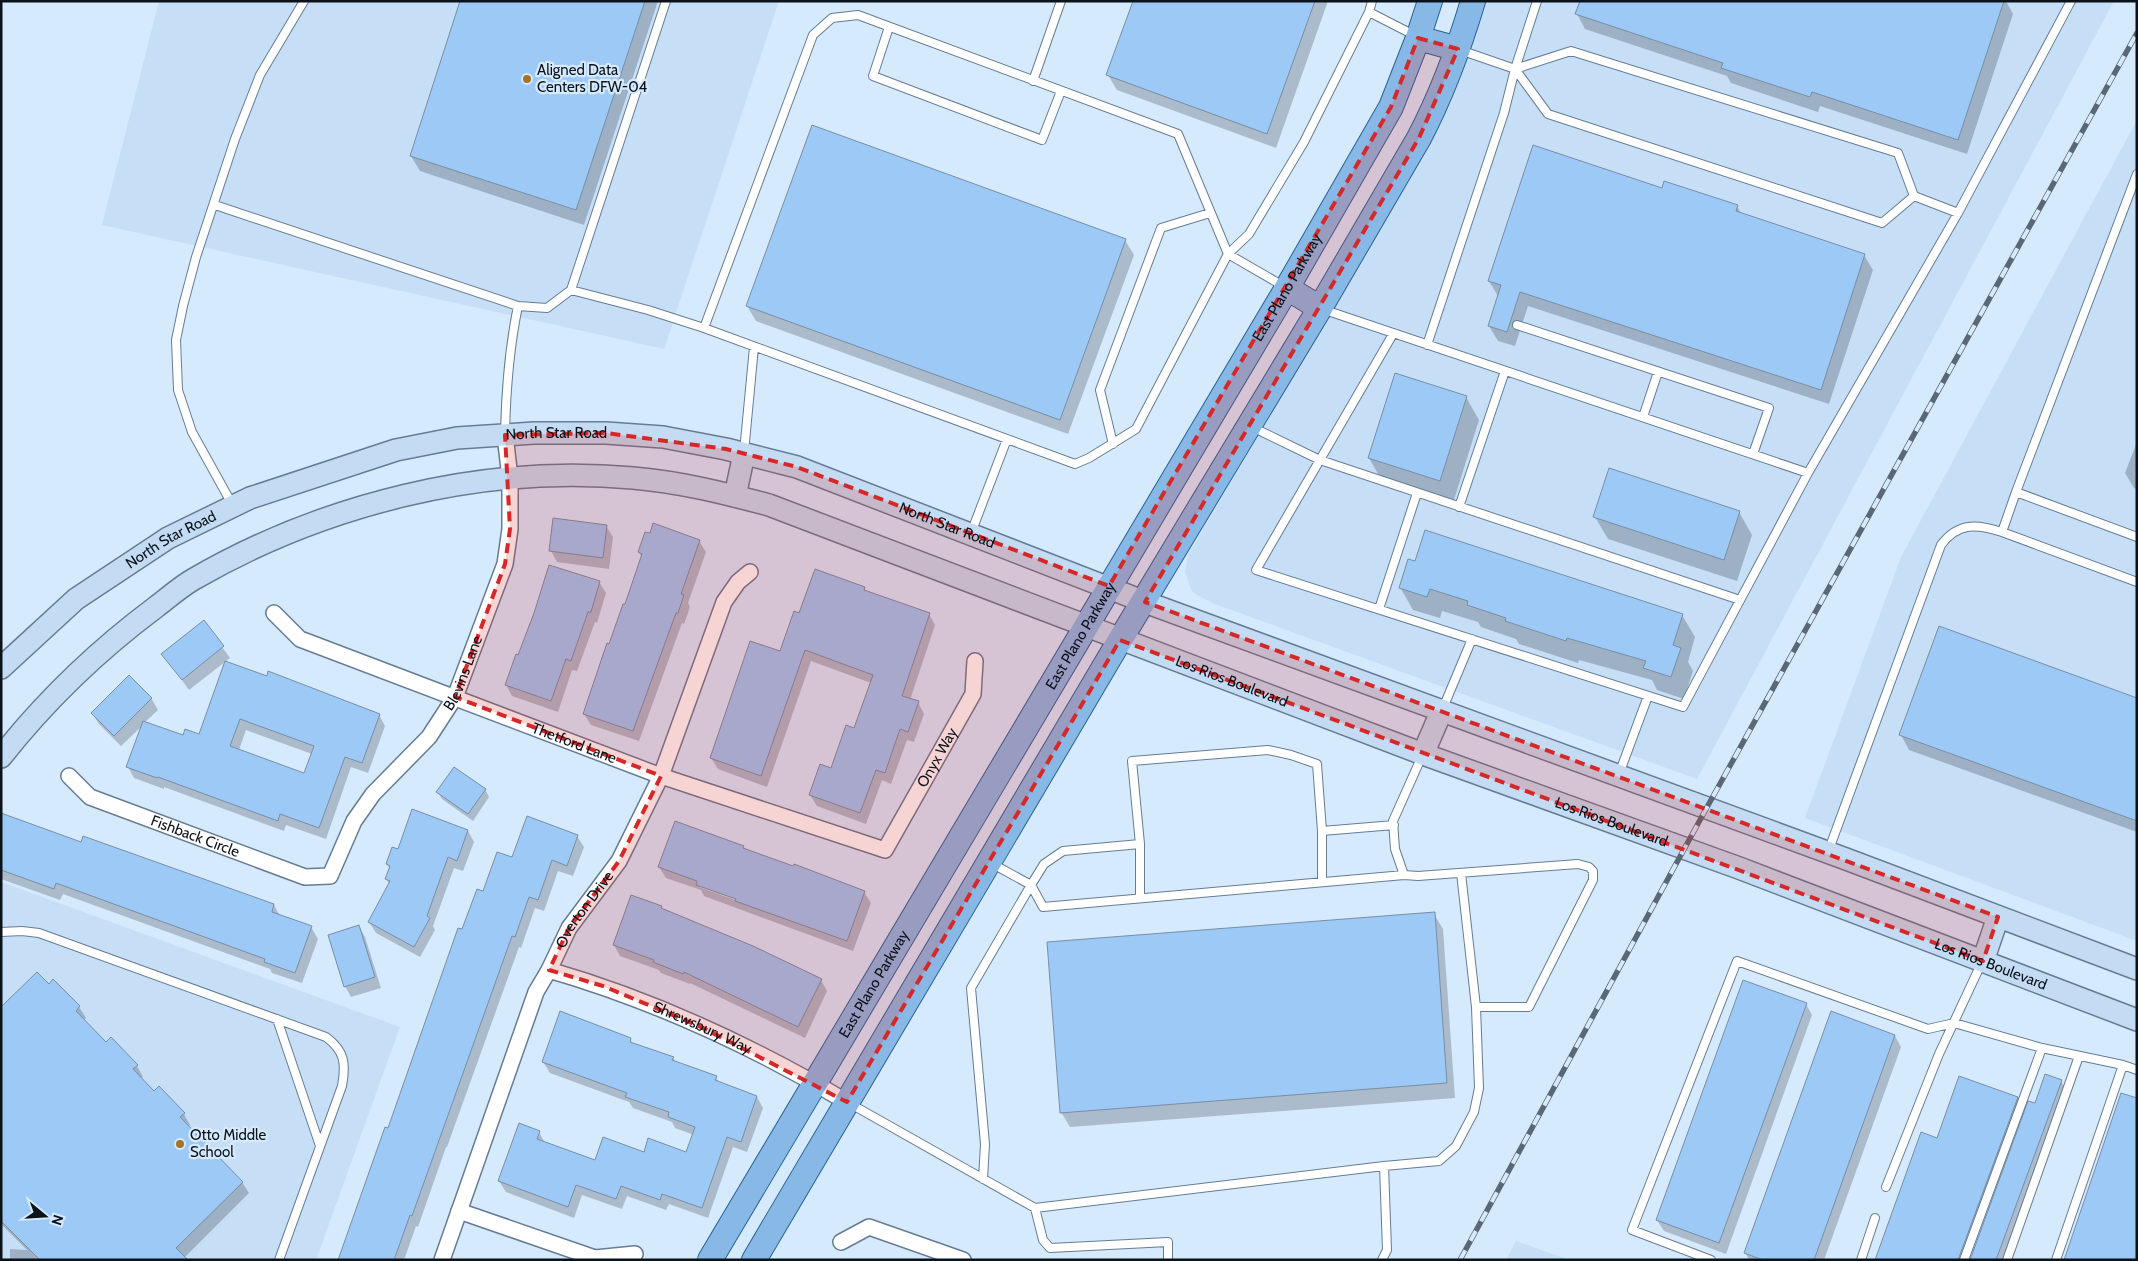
<svg xmlns="http://www.w3.org/2000/svg" width="2138" height="1261" font-family="Cabin,sans-serif">
<rect width="100%" height="100%" fill="#d6eafe"/>
<path fill="#c6def6" d="M159,1H779L664,349L102,225Z
M1483,1H2114L1697,779L1212,603L1192,592L1185,572L1188,555L1356,270L1437,128Z
M2137,120V941L1805,818L1901,557Z
M1,882L400,1027L316,1260H1Z
M1516,1241L1569,1260H1506Z"/>
<path fill="#0003" fill-rule="evenodd" d="M461,1H658L584,225L420,171L411,156Z
M1135,1H1328L1276,148L1117,90L1108,75Z
M1581,1H2006L2013,14L1967,154L1820,106L1818,112L1731,83L1727,76L1585,29L1577,14Z
M1663,189L1737,206L1742,215L1864,255L1873,270L1829,404L1528,306L1515,346L1498,341L1489,326L1498,296L1489,281Z
M1125,240L1134,255L1068,434L756,321L747,306Z
M1466,397L1479,420L1453,503L1382,481L1369,458Z
M2137,442V489L2134,488L2125,473Z
M1739,512L1752,535L1737,581L1608,539L1595,517Z
M606,526L613,537L609,569L557,562L551,551Z
M699,541L706,552L688,603L690,607L684,624L682,623L639,741L591,725L584,714L642,558L639,552Z
M1409,560L1682,615L1695,637L1688,662L1693,671L1684,699L1657,690L1652,680L1579,660L1578,663L1519,644L1516,639L1481,627L1478,622L1442,611L1440,618L1413,610L1400,587Z
M599,582L606,593L597,623L595,622L577,671L572,670L558,712L512,696L506,685L519,656Z
M864,588L866,592L929,614L935,625L910,700L918,702L924,714L914,742L907,740L891,784L882,780L866,824L817,806L810,795L831,769L855,729L871,683L811,661L767,787L718,769L711,758L780,653L800,615Z
M204,622L230,658L189,690L163,654Z
M226,663L379,715L385,726L368,773L351,767L326,839L286,825L284,831L164,787V789L134,778L128,767L143,725L121,746L99,724L92,713L151,698L158,710L144,723L184,737L200,736ZM246,730L312,754L305,774L239,750Z
M2137,699V832L1909,750L1901,735Z
M485,789L489,797L473,821L442,799L438,792Z
M1,818L274,905L280,916L311,927L318,939L302,983L272,973L270,969L63,894L60,900L1,879Z
M468,831L474,842L463,871L454,868L433,926L435,930L420,957L376,933L369,922L390,885L386,879L390,869L387,864L398,851Z
M577,836L584,847L573,876L558,871L544,911L535,908L521,948L519,947L447,1147H446L418,1227L416,1226L404,1260H338L463,931L484,893L512,858Z
M743,847L745,850L864,892L871,903L853,951L704,896L701,890L666,878L659,867ZM699,884L742,899L741,902L699,887Z
M661,907L663,911L821,980L827,991L805,1038L690,983V984L661,973L659,970L620,956L614,945Z
M1434,914L1443,929L1455,1098L1070,1127L1061,1112Z
M359,926L365,937L381,988L351,997L345,986Z
M53,981L79,1007L86,1018L83,1021L106,1044L137,1066L143,1077L141,1079L154,1093L184,1114L190,1125L188,1127L242,1182L249,1193L184,1258L186,1260H10V1249L27,1250L1,1224V1009L49,985Z
M1806,1004L1812,1015L1726,1254L1664,1231L1657,1220Z
M1895,1036L1901,1047L1824,1260H1749L1745,1252Z
M630,1039L633,1044L673,1058L676,1063L716,1077L719,1083L757,1097L763,1108L747,1152L733,1147L708,1218L669,1204L666,1210L627,1196L622,1209L582,1195L574,1218L506,1192L499,1181L539,1132L545,1143L596,1161L644,1153L687,1154L694,1135L675,1128L672,1122L633,1108L629,1102L550,1073L543,1062Z
M2061,1081L2067,1092L2006,1260H1971L2035,1105Z
M2017,1098L2023,1110L1968,1260H1876L1937,1140Z"/>
<path fill="#9dc9f6" stroke="#778ea5" fill-rule="evenodd" d="M460,1H645L576,210L410,156Z
M1133,1H1315L1267,134L1106,75Z
M1580,1H2004L1958,140L1812,92L1810,97L1721,68L1723,63L1575,14Z
M812,125L1126,239L1060,420L746,306Z
M1533,145L1662,188L1664,181L1738,205L1736,211L1865,254L1821,390L1520,292L1507,332L1488,326L1501,285L1488,281Z
M1395,373L1467,396L1440,481L1368,458Z
M1609,468L1740,511L1724,560L1593,517Z
M553,518L607,525L603,558L549,551Z
M653,523L700,540L681,594L684,595L678,613H676L633,731L583,714L607,643L609,644L623,604H625L642,554L638,552L645,532L650,533Z
M1425,530L1683,614L1673,645L1681,648L1671,677L1643,668L1646,661L1567,638L1566,641L1505,621L1506,618L1467,605L1468,601L1430,589L1427,597L1399,588L1408,559L1415,561Z
M549,565L600,581L591,612H588L571,661L566,659L551,701L505,685L516,654L518,655L534,613Z
M815,569L865,587L864,590L930,613L902,696L919,701L908,732L900,729L885,773L876,770L860,813L809,795L820,764L831,768L846,725L854,728L873,675L854,668L805,650L761,776L710,758L750,641L780,651L794,611L799,613Z
M204,620L224,646L182,680L161,654Z
M1939,626L2137,698V821L1899,735Z
M225,661L267,676L268,671L380,714L362,763L345,757L319,828L280,814L278,821L158,777L157,778L126,767L143,721L183,735L185,729L199,734ZM240,719L314,746L304,773L230,746Z
M129,675L152,698L114,736L91,713Z
M454,767L486,789L468,814L436,792Z
M412,809L468,830L457,861L448,857L427,916L430,918L414,947L368,922L390,881L385,879L390,866L386,864L392,847L398,849Z
M1,813L81,842L83,836L274,904L272,912L312,926L295,973L264,962L265,959L56,883L54,889L1,870Z
M527,816L578,835L567,866L552,860L538,900L529,897L515,937L512,936L412,1216L410,1215L394,1260H338L385,1127L388,1128L458,928L462,929L477,889L483,891L497,852L512,857Z
M675,821L744,846L743,848L793,866L794,864L865,891L847,941L735,901L736,899L696,885L697,881L658,867Z
M631,895L662,906L661,908L753,946L822,979L798,1027L684,972L683,974L653,962L654,960L613,945Z
M1435,912L1447,1083L1060,1113L1047,942Z
M359,925L375,977L344,987L328,935Z
M37,972L49,984L53,979L80,1006L76,1011L106,1042L111,1037L138,1065L133,1069L154,1091L159,1086L185,1113L180,1117L243,1182L176,1248L188,1260H40L1,1221V1007Z
M1743,980L1807,1003L1719,1243L1656,1220Z
M560,1011L631,1038L630,1042L674,1057L672,1060L717,1076L715,1080L757,1096L741,1142L727,1137L702,1208L662,1194L660,1200L621,1186L616,1199L576,1185L568,1207L498,1181L519,1123L540,1131L537,1139L595,1160L603,1137L644,1152L648,1138L686,1152L695,1127L668,1117L669,1112L625,1097L627,1093L542,1062Z
M1831,1011L1895,1035L1814,1260H1763L1744,1253Z
M2045,1074L2062,1080L1996,1260H1970L2028,1101L2035,1103Z
M1959,1076L2018,1097L1958,1260H1875L1921,1132L1937,1138Z
M2121,1093L2137,1098V1260H2064Z"/>
<g fill="none" stroke-linecap="round" stroke-linejoin="round">
<defs>
<path id="lane" d="M1369,12L1416,36
M889,27L873,76L1042,140L1061,91
M1460,50L1515,69L1548,114L1882,223L1914,196L1958,213
M1515,69L1571,51L1898,153L1914,196
M1033,81L1061,1
M2137,174L2016,492L2137,537
M215,205L518,306L547,308L571,290L666,1
M1285,287L1228,254L1178,134L858,15L832,18L813,35L704,328L1075,464L1089,458L1136,429L1228,254L1249,234L1304,142L1369,12L1372,1
M571,290L648,310L704,328
M1322,309L1808,473L1958,213L2071,1
M1517,325L1769,408L1753,454
M1393,334L1256,570L1683,707L1808,473
M1427,345L1504,113L1515,69L1537,1
M1643,417L1658,372
M1252,427L1320,460L1740,600
M505,433C506,390 509,349 518,306
M1113,444L1100,390L1161,228L1210,213
M744,452L754,347
M232,504L192,432L178,390L176,340L183,306L196,257L235,139L260,75L304,1
M1459,507L1505,371
M2002,532L2137,582
M971,533L1007,439
M1379,609L1417,493
M1443,708L1472,639
M1619,774L1648,696
M1394,825L1322,831L1317,764L1291,755L1268,750L1132,761L1140,844L1063,851L1044,864L1031,885L1043,907L1404,875
M1322,831V882
M1828,852L1941,545C1958,522 1977,524 2002,532L2016,492
M1461,873L1476,1007
M1140,898V844
M1,932L22,931L39,933L326,1037C345,1051 346,1064 342,1086L279,1260
M277,1019L320,1146
M849,1103L1035,1208L1043,1240L1050,1248L1168,1242V1260
M983,1179L985,1144L971,988L1031,885L991,863
M1886,1187L1939,1054L1982,962
M1035,1208L1384,1166
M1382,1260L1387,1250L1384,1166L1439,1161L1456,1146L1474,1112L1479,1088L1476,1007H1529L1593,880V871L1589,867L1578,864L1418,876L1404,875L1395,849L1393,821L1422,756
M1711,1260L1632,1230L1737,961L1928,1029L1954,1023L2042,1048L2123,1065
M1861,1260L1875,1218
M1964,1260L2042,1048
M2007,1260L2079,1056
M2056,1260L2123,1065L2137,1070"/>
<g id="street">
<path id="s1" d="M274,613L300,639L661,776L885,850L973,694L975,661"/>
<path id="s2" d="M69,776L90,797L305,877L330,876L354,821L373,794L429,737L455,697L505,564L510,529V478L505,435"/>
<path id="s3" d="M549,970C653,1000 754,1047 847,1102"/>
<path d="M459,1211L595,1258L635,1254"/>
<path d="M841,1242L869,1227L963,1260"/>
<path id="s4" d="M442,1260L536,992L549,970L569,928L619,861L661,776L724,602L738,582L750,572"/>
</g>
<g id="secondary">
<path d="M735,496L744,454"/>
<path id="s5" d="M1,668L76,599L168,538L250,498L396,450L457,438L534,433H606L663,437L726,449L797,467L1145,602L1846,859L2137,969"/>
<path d="M1423,754L1442,710"/>
<path id="s6" d="M1,757C46,700 97,651 156,607C168,598 180,587 194,579C324,504 483,464 633,478C680,482 724,493 769,505L1423,754L1739,868L2137,1020"/>
<path d="M1983,961L1998,917"/>
</g>
<g id="primary">
<path d="M1418,38L1458,49"/>
<path d="M1287,288L1320,308"/>
<path id="s7" d="M710,1260L1287,288L1391,107L1418,38L1430,1"/>
<path d="M754,1260L1120,640L1320,308L1419,138C1442,94 1459,48 1473,1"/>
</g>
</defs>
<use href="#lane" stroke="#667c93" stroke-width="10"/>
<use href="#street" stroke="#667c93" stroke-width="18"/>
<use href="#secondary" stroke="#667c93" stroke-width="24"/>
<use href="#primary" stroke="#286194" stroke-width="26"/>
<use href="#lane" stroke="#fff" stroke-width="8"/>
<use href="#street" stroke="#fff" stroke-width="15"/>
<use href="#secondary" stroke="#c3dcf3" stroke-width="21"/>
<use href="#primary" stroke="#88b9e6" stroke-width="24"/>
<defs>
<path id="rail" d="M1460,1260L1706,809L2137,33"/>
</defs>
<use href="#rail" stroke="#5a6774" stroke-width="5.5"/>
<use href="#rail" stroke="#d6eafe" stroke-width="4" stroke-dasharray="11" stroke-linecap="butt"/>
</g>
<path fill="#d62828" fill-opacity="0.2" stroke="#d62828" stroke-width="4" stroke-dasharray="10 6" stroke-linejoin="round" d="M1418,38L1458,49L1419,138L1145,602L1998,917L1983,961L1120,640L847,1102L699,1026L603,986L549,970L569,928L619,861L661,776L455,697L505,564L510,529L505,435L606,433L726,449L797,467L1109,586L1391,107Z"/>
<g fill="#a57229" stroke="#d6eafe" stroke-width="2">
<circle cx="527" cy="79" r="5"/>
<circle cx="180" cy="1144" r="5"/>
</g>
<g text-anchor="middle" dominant-baseline="central" stroke-width="4.5" stroke-linejoin="round" paint-order="stroke">
<g font-size="15" fill="#0a121a" stroke="#d6eafe" text-anchor="start">
<text x="537" y="70">Aligned Data<tspan x="537" dy="17">Centers DFW-04</tspan></text>
<text x="190" y="1135">Otto Middle<tspan x="190" dy="17">School</tspan></text>
</g>
<g font-size="15" fill="#0a121a" stroke="#d6eafe">
<text stroke="none"><textPath href="#s7" startOffset="1131">East Plano Parkway</textPath></text>
<text stroke="none"><textPath href="#s5" startOffset="619">North Star Road</textPath></text>
<text stroke="none"><textPath href="#s5" startOffset="1024">North Star Road</textPath></text>
<text stroke="none"><textPath href="#s5" startOffset="214">North Star Road</textPath></text>
<text stroke="none"><textPath href="#s7" startOffset="726">East Plano Parkway</textPath></text>
<text stroke="none"><textPath href="#s2" startOffset="530">Blevins Lane</textPath></text>
<text stroke="none"><textPath href="#s6" startOffset="1355">Los Rios Boulevard</textPath></text>
<text stroke="none"><textPath href="#s1" startOffset="330">Thetford Lane</textPath></text>
<text stroke="none"><textPath href="#s1" startOffset="765">Onyx Way</textPath></text>
<text stroke="none"><textPath href="#s6" startOffset="1760">Los Rios Boulevard</textPath></text>
<text stroke="none"><textPath href="#s2" startOffset="142">Fishback Circle</textPath></text>
<text stroke="none"><textPath href="#s4" startOffset="380">Overton Drive</textPath></text>
<text stroke="none"><textPath href="#s6" startOffset="2165">Los Rios Boulevard</textPath></text>
<text stroke="none"><textPath href="#s7" startOffset="321">East Plano Parkway</textPath></text>
<text stroke="none"><textPath href="#s3" startOffset="164">Shrewsbury Way</textPath></text>
</g>
</g>
<rect width="2138" height="1261" fill="none" stroke="#0a121a" stroke-width="5"/>
<g transform="translate(45 1216) rotate(108)" stroke="#d6eafe" stroke-width="4" paint-order="stroke">
<path d="M0-4L9 19L0 12L-9 19Z" fill="#0a121a"/>
<text y="-8" font-size="14" font-weight="bold" text-anchor="middle" fill="#0a121a">N</text>
</g>
</svg>
